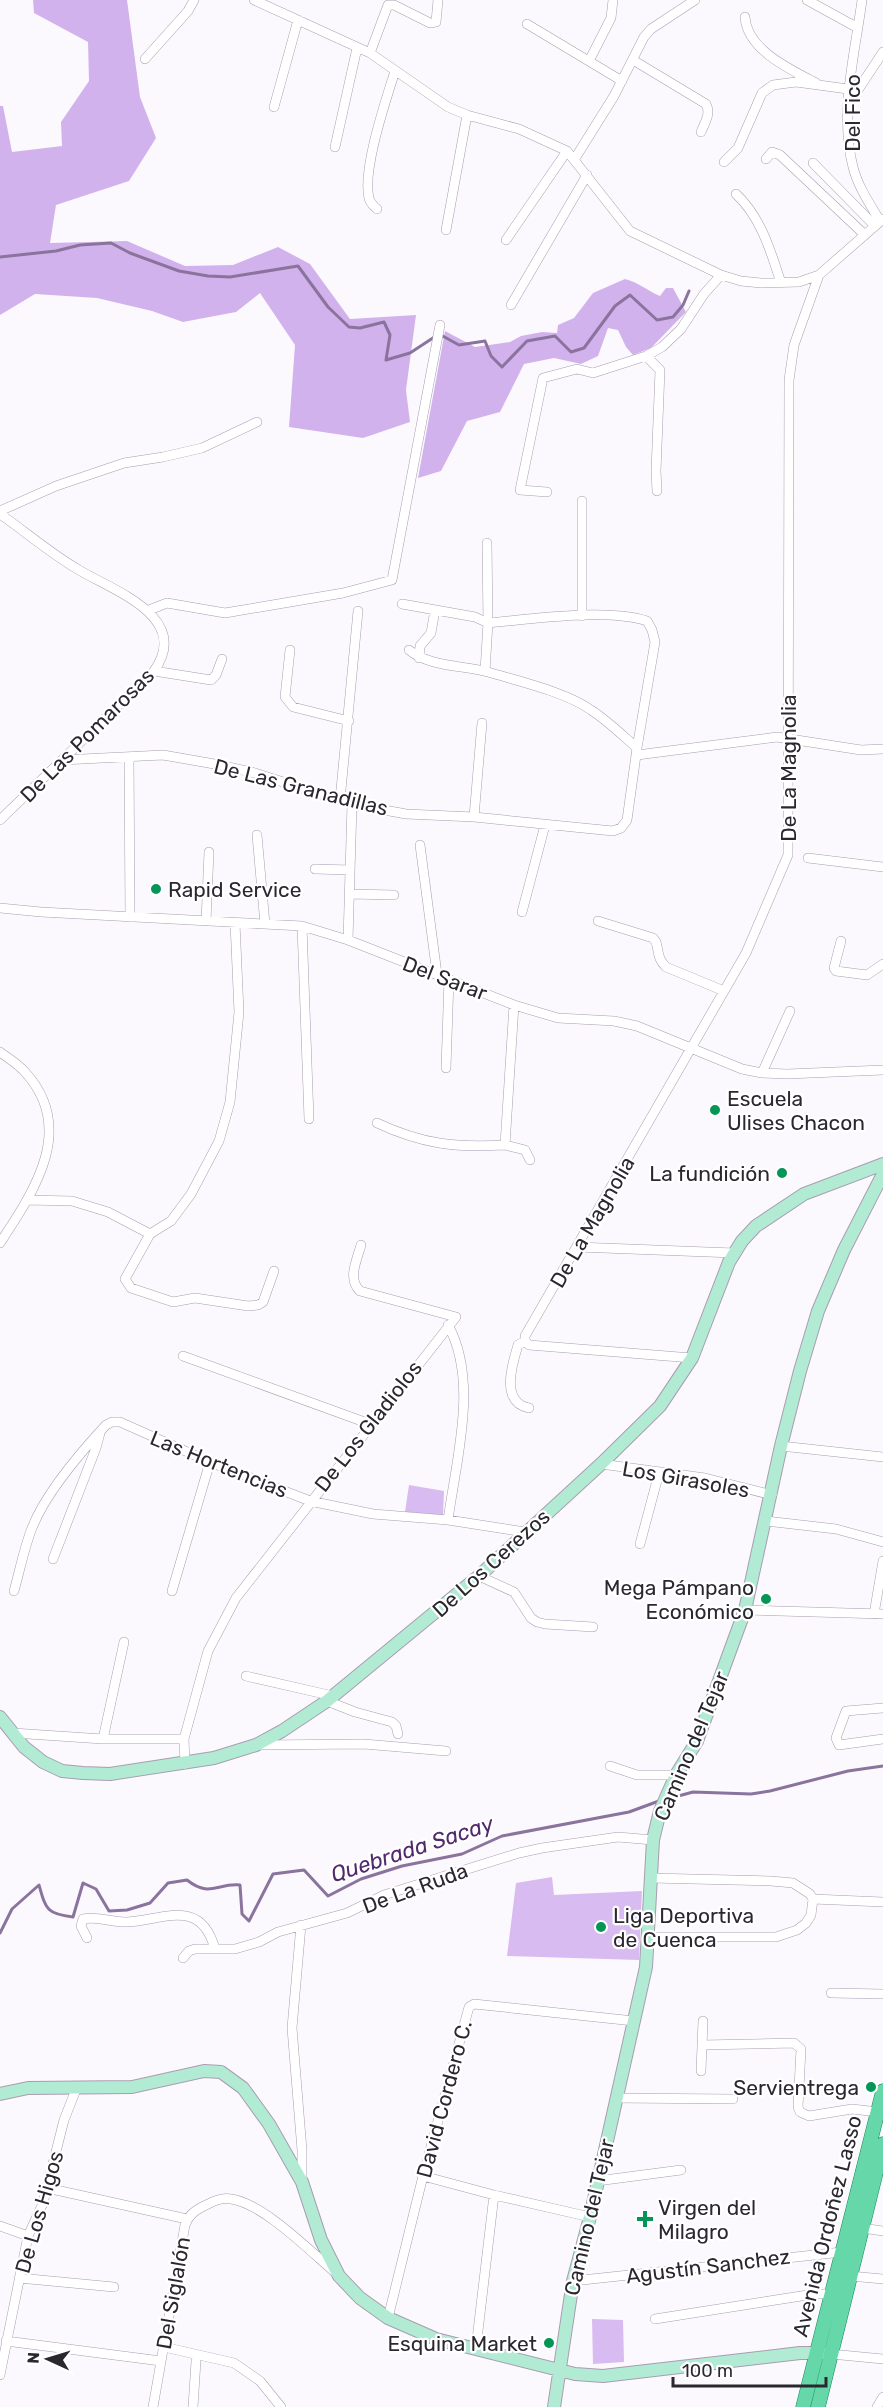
<svg xmlns="http://www.w3.org/2000/svg" width="883" height="2407" font-family="Rubik,sans-serif">
<rect width="100%" height="100%" fill="#fcf9fe"/>
<path fill="#d8bbf0" d="M409,1485L444,1491L443,1515L405,1512Z
M552,1877L554,1895L642,1891L639,1960L507,1956L516,1883Z
M592,2319L623,2320L624,2362L593,2364Z"/>
<path fill="#d2b2ec" d="M33,0H127L140,97L156,138L129,181L56,205L50,243L127,241L185,266L233,265L278,247L310,264L350,319L416,315L406,390L410,422L363,438L289,427L295,345L260,293L236,312L183,322L152,311L97,298L35,294L0,315V106H3L12,152L62,146L61,122L89,81L88,42L34,13Z
M625,279C638,282 648,291 660,296L666,288H673L686,312L651,348L633,355L626,347L618,330L608,328L598,356L581,364L554,358L524,364L500,412L467,421L441,471L418,478L445,331L475,347L510,342L521,336L542,332L557,333L558,325L574,318L593,293Z"/>
<g fill="none" stroke-linecap="round" stroke-linejoin="round">
<path stroke="#8a739d" stroke-width="3" d="M0,257L56,251L80,245L111,243L130,253L179,271L208,276L230,277L298,266L328,307L349,327L360,328L384,322L390,335L386,360L410,353L439,334L459,345L485,341L491,356L502,367L527,341L555,336L571,352L584,348L615,306L630,295L657,320L673,317L683,305L689,291
M671,1798L693,1792L751,1794L770,1791L848,1771L883,1766
M0,1933L12,1909L39,1885C46,1910 47,1914 73,1917L83,1883L96,1889L109,1911L127,1910L150,1903L168,1883L187,1880C210,1898 216,1883 240,1885L242,1914L249,1921L273,1874L304,1870L328,1896L361,1879L402,1866L462,1854L502,1836L629,1812L659,1801"/>
<defs>
<path id="street" d="M254,0L370,53L448,107L467,115L519,129L567,151L630,231L721,275L741,281L761,283L799,282L819,275L883,219
M807,0L858,28
M862,0C855,54 839,112 853,167C858,187 870,204 880,221
M745,17C747,50 790,69 816,83
M527,24L622,81
M370,53L388,5H394L430,23L436,22L438,0
M145,59L188,11L194,0
M633,60L706,104C711,114 705,122 701,132
M589,61L611,18L613,0
M848,105L883,52
M274,107L298,20
M335,147L357,48
M766,159L772,152L780,155L865,235
M574,160L614,96L644,37L651,29L695,0
M724,162L738,148L762,93L773,85L796,82L848,89
M813,163L875,226
M736,194C761,217 771,252 781,283
M377,209C373,205 370,203 369,198C362,170 386,100 395,71
M446,230L467,115
M506,240L567,151
M511,305L587,175
M646,356L660,370L656,471L657,491
M547,492L520,490L543,378L577,369L593,373L646,356L662,347L681,329L704,294L721,275
M0,511L56,486L124,463L163,457L202,448L257,422
M0,514C26,532 51,554 79,570C114,591 192,617 154,671L0,820
M402,604L475,617L488,623L487,543
M149,610L167,603L225,613L343,593L392,580L440,325
M582,616V501
M290,650L285,697L293,707L349,721
M419,658L420,646L431,633L435,610
M154,671L211,680L216,675L222,659
M485,671L488,623C532,619 606,608 647,621L652,630L655,642L637,748
M637,755L777,737L861,750L883,749
M129,757L130,917
M62,760L163,755L220,765L255,773L352,804L406,814L474,817L613,831L621,828L627,820L637,748C622,735 608,721 591,710C566,692 518,681 488,672C462,665 430,667 409,650
M340,800L358,611
M474,817L482,723
M257,835L265,924
M420,845L437,974
M808,858L883,867
M315,869L350,870
M350,894L394,895
M0,908L41,912L302,926L348,940L514,1005L558,1018L614,1021L637,1026L742,1069L762,1073L787,1074L883,1070
M522,912L545,825
M206,921L209,852
M598,921L653,938L656,942C659,952 657,958 666,967L724,991
M235,923L239,1012L230,1102L219,1141L191,1194L171,1221L150,1234L125,1279L131,1288L173,1302L195,1298L248,1306L258,1305L263,1302L274,1271
M302,926L309,1119
M348,940L352,804
M841,941L834,968L836,971L867,975L883,964
M514,1005L505,1145L525,1150L530,1160
M0,1052C8,1058 18,1064 25,1072C77,1129 34,1191 0,1243
M446,1068L449,979
M762,1073L790,1011
M377,1123C422,1144 455,1148 505,1145
M28,1200L72,1201L108,1212L150,1234
M577,1247L734,1253
M525,1341V1336L746,953L788,855L789,380L794,345L819,275
M525,1341L529,1345L692,1358
M525,1341L518,1345C512,1365 500,1402 529,1408
M183,1356L370,1424
M781,1446L883,1457
M601,1464L705,1478L772,1495
M448,1520C456,1460 479,1381 448,1325
M766,1521L836,1529L883,1542
M640,1544L659,1473
M53,1559L96,1448L100,1433
M479,1576L514,1592L531,1618L537,1622L545,1624L593,1627
M14,1591C20,1570 24,1548 32,1528C46,1492 80,1453 106,1425L112,1422H120L210,1462L310,1501L373,1514L448,1520L525,1532
M172,1591L210,1462
M745,1610L883,1614
M874,1614L883,1561
M246,1676L333,1696
M327,1701L355,1712L392,1722L396,1726L398,1734
M883,1708L846,1711L836,1738L839,1745L883,1739
M13,1733L103,1739H184
M103,1739L124,1642
M258,1745L364,1744L446,1751
M185,1764L184,1739L208,1651L236,1598L456,1317L360,1291C347,1279 357,1260 361,1245
M610,1766L637,1775H676
M651,1878L771,1881L793,1883L810,1894L813,1899L883,1902
M301,1925L292,2028L302,2150V2180
M647,1937H776L797,1930L806,1923L811,1915L813,1899
M87,1938L81,1926L83,1919C98,1916 110,1922 125,1922C160,1922 200,1895 215,1949
M183,1958L189,1951L195,1949H235L259,1942L278,1932L347,1913L384,1895L519,1853L542,1848L618,1837L653,1840
M831,1993L883,1994
M702,2045L794,2043L801,2049L798,2107L800,2112L809,2116L852,2109L878,2112
M701,2071L703,2021
M616,2098L733,2099
M423,2176L494,2195L590,2217
M597,2181L681,2170
M47,2188L187,2219
M0,2226L28,2236
M862,2228L883,2231
M850,2276L883,2279
M19,2278L114,2287
M573,2281L842,2252
M388,2318L423,2176L469,2007L474,2004L634,2021
M655,2319L814,2294H832
M6,2341L161,2361
M164,2347L234,2363L260,2381L281,2407
M476,2348L494,2195
M831,2354L883,2359
M0,2375L28,2236L43,2203L64,2120L77,2087
M153,2407L185,2225C189,2215 194,2211 204,2206C212,2202 221,2197 231,2199C263,2203 312,2253 337,2274
M193,2407L196,2361
M877,2407L883,2397"/>
<path id="secondary" d="M0,1717L24,1747L43,1762L62,1771L83,1773L110,1774L214,1758L256,1745L282,1731L327,1701L479,1576L601,1464L660,1406L692,1358L729,1262L742,1241L756,1226L804,1194L883,1164
M0,2094L28,2088L132,2087L204,2071L221,2072L243,2088L269,2124L302,2182L321,2240L339,2276L360,2298L388,2318L436,2339L575,2374L603,2376L800,2353H824
M554,2407L573,2281L590,2217L646,1967L653,1840L660,1811L676,1775L697,1741L745,1610L781,1446L800,1371L818,1311L844,1250L883,1174"/>
<path id="primary" d="M803,2407L883,2091
M818,2407L883,2144"/>
</defs>
<use href="#street" stroke="#a89db1" stroke-width="10"/>
<use href="#secondary" stroke="#a89db1" stroke-width="14"/>
<use href="#primary" stroke="#0f8858" stroke-width="15"/>
<use href="#street" stroke="#fff" stroke-width="9"/>
<use href="#secondary" stroke="#b2ebd4" stroke-width="12"/>
<use href="#primary" stroke="#66d7a8" stroke-width="14"/>
</g>
<g fill="#049657" stroke="#fff" stroke-width="2">
<circle cx="156" cy="889" r="6"/>
<circle cx="715" cy="1110" r="6"/>
<circle cx="782" cy="1173" r="6"/>
<circle cx="766" cy="1599" r="6"/>
<circle cx="601" cy="1927" r="6"/>
<circle cx="871" cy="2087" r="6"/>
<path d="M642 2210h6v6h6v6h-6v6h-6v-6h-6v-6h6z"/>
<circle cx="549" cy="2343" r="6"/>
</g>
<g text-anchor="middle" dominant-baseline="central" stroke-width="4.5" stroke-linejoin="round" paint-order="stroke">
<g font-size="21" fill="#2b272f" stroke="#fff">
<text transform="translate(852 113) rotate(-90)">Del Fico</text>
<text transform="translate(87 735) rotate(-45)">De Las Pomarosas</text>
<text transform="translate(788 768) rotate(-90)">De La Magnolia</text>
<text transform="translate(301 787) rotate(14)">De Las Granadillas</text>
<text transform="translate(445 978) rotate(21)">Del Sarar</text>
<text transform="translate(592 1222) rotate(-60)">De La Magnolia</text>
<text transform="translate(368 1426) rotate(-52)">De Los Gladiolos</text>
<text transform="translate(219 1464) rotate(22)">Las Hortencias</text>
<text transform="translate(686 1479) rotate(10)">Los Girasoles</text>
<text transform="translate(491 1563) rotate(-42)">De Los Cerezos</text>
<text transform="translate(691 1746) rotate(-67)">Camino del Tejar</text>
<text transform="translate(415 1888) rotate(-20)">De La Ruda</text>
<text transform="translate(444 2099) rotate(-75)">David Cordero C.</text>
<text transform="translate(39 2212) rotate(-74)">De Los Higos</text>
<text transform="translate(589 2217) rotate(-77)">Camino del Tejar</text>
<text transform="translate(827 2226) rotate(-76)">Avenida Ordoñez Lasso</text>
<text transform="translate(708 2266) rotate(-7)">Agustín Sanchez</text>
<text transform="translate(173 2293) rotate(-80)">Del Siglalón</text>
</g>
<g font-size="21" fill="#2b272f" stroke="#fff" text-anchor="start">
<text x="168" y="889">Rapid Service</text>
<text x="727" y="1098">Escuela<tspan x="727" dy="24">Ulises Chacon</tspan></text>
<text x="770" y="1173" text-anchor="end">La fundición</text>
<text x="754" y="1587" text-anchor="end">Mega Pámpano<tspan x="754" dy="24">Económico</tspan></text>
<text x="613" y="1915">Liga Deportiva<tspan x="613" dy="24">de Cuenca</tspan></text>
<text x="859" y="2087" text-anchor="end">Servientrega</text>
<text x="658" y="2207">Virgen del<tspan x="658" dy="24">Milagro</tspan></text>
<text x="537" y="2343" text-anchor="end">Esquina Market</text>
</g>
<g font-size="22" font-style="italic" fill="#52296d" stroke="#fff">
<text transform="translate(412 1849) rotate(-18)">Quebrada Sacay</text>
</g>
</g>
<g transform="translate(48 2359) rotate(274)" stroke="#ffffff" stroke-width="4.5" paint-order="stroke">
<path d="M0-4.5L10 22L0 15L-10 22Z" fill="#2b272f"/>
<text y="-9" font-size="16" font-weight="bold" text-anchor="middle" fill="#2b272f">N</text>
</g>
<path d="M673 2377v9h153v-9" fill="none" stroke="#2b272f" stroke-width="3"/>
<text x="682" y="2377" font-size="18" fill="#2b272f" stroke="#ffffff" stroke-width="4.5" paint-order="stroke">100 m</text>
</svg>
